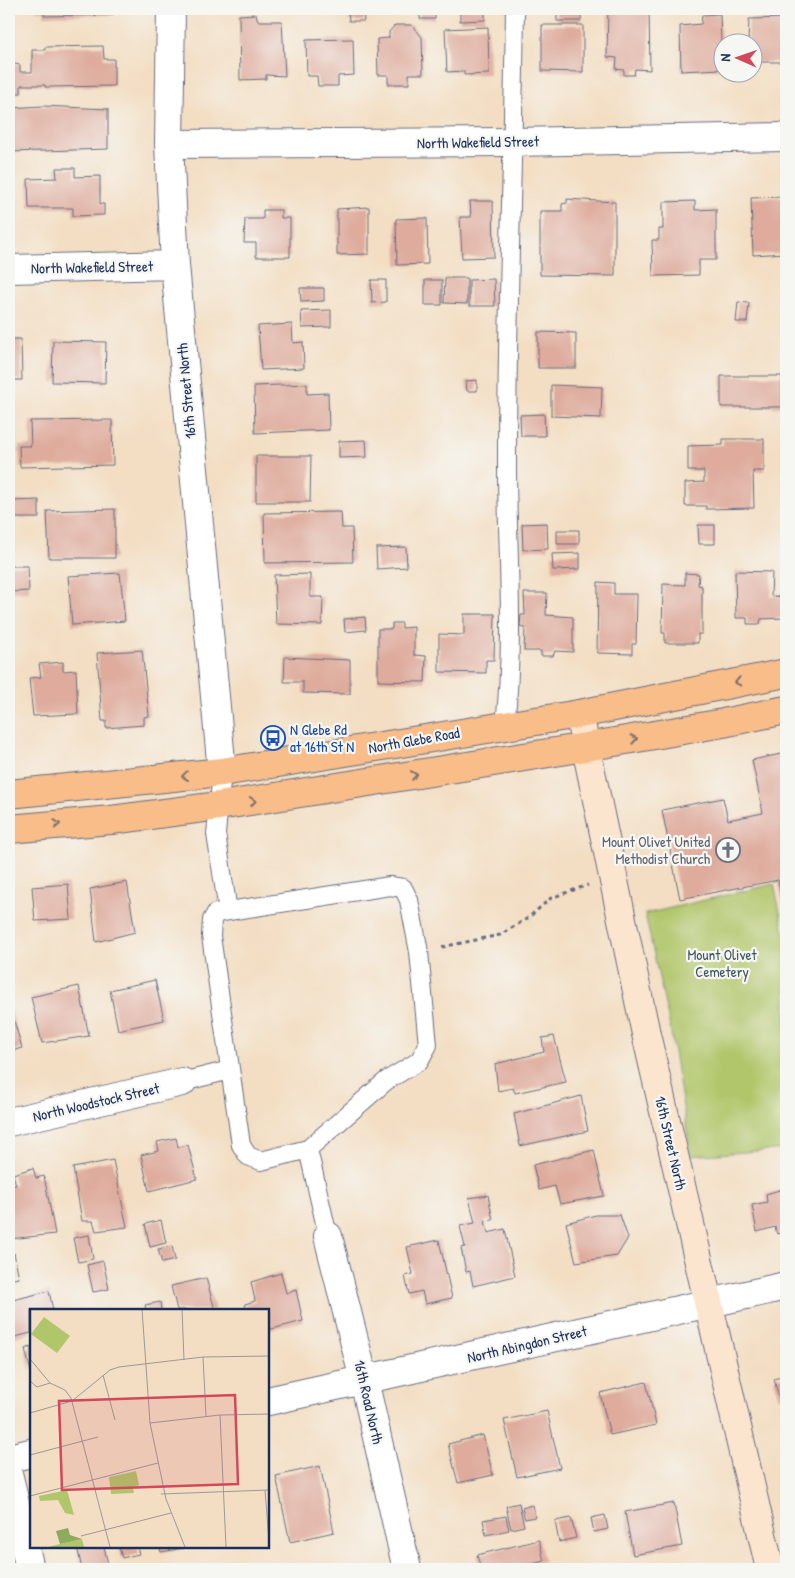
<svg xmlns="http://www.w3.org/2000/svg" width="795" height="1578" font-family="'Patrick Hand',sans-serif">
<rect width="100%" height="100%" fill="#f6f6f2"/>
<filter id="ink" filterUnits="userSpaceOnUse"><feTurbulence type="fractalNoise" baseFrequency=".02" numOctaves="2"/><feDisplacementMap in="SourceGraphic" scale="10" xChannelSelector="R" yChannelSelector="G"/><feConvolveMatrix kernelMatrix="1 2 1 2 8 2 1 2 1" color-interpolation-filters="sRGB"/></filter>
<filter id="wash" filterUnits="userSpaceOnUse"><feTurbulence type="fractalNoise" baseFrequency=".0096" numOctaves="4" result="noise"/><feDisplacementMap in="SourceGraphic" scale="20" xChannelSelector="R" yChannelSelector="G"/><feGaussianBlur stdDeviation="1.12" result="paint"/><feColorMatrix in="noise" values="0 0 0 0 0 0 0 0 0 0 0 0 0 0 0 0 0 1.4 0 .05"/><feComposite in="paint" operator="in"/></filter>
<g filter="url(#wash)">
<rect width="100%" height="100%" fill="#f3dec3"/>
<path fill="#b1c66a" stroke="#667a64" d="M774,884L786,941V1149L691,1156L670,1027L645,914Z"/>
<g id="blocks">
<path fill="#deab9c" d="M36,9H113V15L44,16V11H36Z
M348,9H363L364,21H349Z
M420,9H435V19H420Z
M460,9H485V20L460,21Z
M557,9H581V21H557Z
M608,9H649L650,70L635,69L634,75H624V70L616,69L617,58L607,57Z
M256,14L258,21H282L285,76L266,75V79L240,80L239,15Z
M720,14L722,69L681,71L680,26L701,24L702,15Z
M786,18V62H752V42H748L749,19Z
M395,25H412L422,37L423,74H409V84H388V75H378L377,39L389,38V32Z
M542,25H583V72L542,71Z
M488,27L489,74L464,75V71L447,72L445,29Z
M353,39L354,75L338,76V86H318L317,76H307L306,40Z
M103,46L104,59H114V86L45,87V85H21V93H9V63L20,65V72H32V50H45V47Z
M43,106L108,109V149L9,152V108Z
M56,168H75V177L100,176V204H104V215L73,216V208H29L28,179L57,178Z
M9,170H14L15,194H9Z
M785,197L786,253L753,255L751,198Z
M567,199L615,202V276L540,275V211H562V204L567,203Z
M470,201H493L494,257L462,258L460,217H471Z
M695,201V210L716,209V260H699V275L653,276L652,240H659V229H663V202Z
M369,207V254L337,255V209Z
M263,210H281V218H290V257H256V243H244L245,219H263Z
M427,218L428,264L397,265L396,219Z
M445,278H467V304L444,303Z
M494,279L495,306H469V280Z
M371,280H386V302L372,303Z
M425,280H442V305H425Z
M300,288H324V301L301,302Z
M738,302L749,303L747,322H736Z
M331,310V327L302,328L301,311Z
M292,324L293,343L303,342L304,368L261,370L258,326Z
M538,332L576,333V368H538Z
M9,339H21L22,380H9Z
M53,341L106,342L105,383L52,382Z
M721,376H782V407H721Z
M477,380V391H467L466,381Z
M307,384V394L328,393L329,430L255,433L254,386Z
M551,385L602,387L601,418L551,416Z
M544,414L545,436H521L520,415Z
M112,420L113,465L20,467L19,446H31L30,421Z
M723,439H764V471H753L754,508L706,509V506H685V483L704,482V471H688V446L723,445Z
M366,440L367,457L339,458V441Z
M256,456H311L310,502H256Z
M39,500V518H13L12,501Z
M115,509V558H49L47,511Z
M341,512L342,528H352L353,562L265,563L264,513Z
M547,523L548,549L523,550L522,524Z
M698,525H715V544H699Z
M557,530H579V544H557Z
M406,547L407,567L377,569L376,548Z
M580,553V569L553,570L552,554Z
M9,566H28L29,591L9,592Z
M735,571L772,572L771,596L785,597L784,618L761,619L760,624H747V618H736Z
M120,573L125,621L72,625L68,576Z
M685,573L699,574L698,585L702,586V634H698V643H665V633H662L663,584L685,585Z
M310,574V597H323L322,625L276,624L274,575Z
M598,582L614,583V594H637L636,644H632V654L597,653Z
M524,593H547L546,615L573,617V652L555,651L553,656H541V651H524L525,628L520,626L521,615H525Z
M464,614H495L494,660H486V673L439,672V634L464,635Z
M365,617L366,630L345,632L344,619Z
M392,623H402V628L414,627V655L426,656L425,682L378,681V629H392Z
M142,650L149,716L144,717V725L106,728V721H102L97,653Z
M285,657L350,660V694L303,693V682H284Z
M63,662V671L76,670L78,714L33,716L29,678L41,677L39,664Z
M9,697L12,718H9Z
M786,753V919L778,880L680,899L662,810L723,798L728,820L763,813L752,760Z
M127,882L135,932L96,942L90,889Z
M68,884L71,919L35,921L32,887Z
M155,980L164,1020L118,1030L110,990Z
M79,986L89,1036L42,1043L31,997Z
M10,1007L22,1048L9,1052V1008Z
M554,1036L566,1082L515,1093L513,1088L498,1091L495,1064L544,1052L542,1038Z
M581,1096L588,1131L520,1146L514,1114Z
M176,1138L178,1147L188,1145L197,1179L149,1191L141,1155L159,1151L157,1142Z
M594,1150L604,1196L560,1204L555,1186L539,1190L533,1165Z
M113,1160L127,1227L96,1231L93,1221H82L73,1168Z
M33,1168L36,1178L44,1176L55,1234L10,1239L9,1186L16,1185L13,1174Z
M786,1188V1231L777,1234L775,1227L757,1232L752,1205L767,1202L766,1194Z
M488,1195L493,1220L485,1221L488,1233L505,1229L515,1276L473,1286L470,1271L466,1272L461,1248L465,1247L460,1226L475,1223L469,1198Z
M596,1215H620L628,1238L617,1256L576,1262L566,1223Z
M161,1220L166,1243L150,1247L145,1224Z
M89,1235L93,1259L78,1262L73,1238Z
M439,1240L452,1298L425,1304L422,1291L409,1294L405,1276L413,1274L407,1247Z
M172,1246L175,1260L162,1263L158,1249Z
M14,1253L19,1278L9,1280V1254Z
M103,1261L109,1289L93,1292L87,1265Z
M281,1273L286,1293L296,1290L303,1321L268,1330V1310H246L245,1304L255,1301L251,1282Z
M206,1278L215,1310H177L171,1286Z
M49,1291L53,1310H31V1333L11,1338L9,1301Z
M160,1302L161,1310H146L145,1305Z
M31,1347V1372L25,1349Z
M786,1371V1396L779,1398L774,1379L784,1376V1372Z
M646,1382L656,1425L610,1435L600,1393Z
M547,1411L560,1468L517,1477L504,1420Z
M483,1435L493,1475L458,1483L448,1444Z
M320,1466L334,1532L290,1542L276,1476Z
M519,1503L524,1526L511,1529L506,1506Z
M674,1503L682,1546L633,1555L625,1512Z
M532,1505L535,1517L525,1519L522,1508Z
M605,1515L608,1529L594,1532L591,1518Z
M506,1516L509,1530L486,1535L483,1520Z
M571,1518L576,1538L559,1542L555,1521Z
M539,1540L544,1561L525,1566L526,1569H481L477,1555Z
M77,1547H104L108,1564L82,1569Z
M119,1547H137L139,1554L122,1558Z
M160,1547H184V1548L161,1552Z
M630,1564L631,1569H608V1568Z"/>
</g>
</g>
<g filter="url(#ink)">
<use href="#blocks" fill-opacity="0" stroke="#676c81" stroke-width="1"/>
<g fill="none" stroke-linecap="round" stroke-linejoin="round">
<defs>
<path id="lane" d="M505,724C515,638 507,550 507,463C507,312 513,160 515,9
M222,772L216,834L228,911
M390,886L403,888L409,900L419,952L428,1045L419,1061L386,1081L308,1149L261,1161L248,1156L241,1145L211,936L212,920L216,913Z
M182,1082L230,1070
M308,1149L328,1236"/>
<path id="street" d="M171,9L169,144L175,265L222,772
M169,144L513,142L786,137
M9,269L175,265
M9,1122L182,1082
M328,1236L364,1380L407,1569
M268,1401L786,1286
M9,1458L31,1453
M9,1477L30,1569"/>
<path id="secondary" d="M579,714L646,1034L770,1569"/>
<path id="primary" d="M9,794L222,772L579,714L786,673
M9,829L111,820L219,806L586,747L723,723L786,710"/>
</defs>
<use href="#lane" stroke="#676c81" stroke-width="20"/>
<use href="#street" stroke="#676c81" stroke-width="30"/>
<use href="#secondary" stroke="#676c81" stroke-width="30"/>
<use href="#primary" stroke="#676c81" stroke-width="30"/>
<path stroke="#676c81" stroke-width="3" stroke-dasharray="4 4" stroke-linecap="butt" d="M442,947L500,935L528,918L551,898L588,885"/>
<use href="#lane" stroke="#fff" stroke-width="18"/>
<use href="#street" stroke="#fff" stroke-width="28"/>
<use href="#secondary" stroke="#fce5cf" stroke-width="28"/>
<use href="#primary" stroke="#f8bd88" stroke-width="28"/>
</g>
<defs><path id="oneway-chevron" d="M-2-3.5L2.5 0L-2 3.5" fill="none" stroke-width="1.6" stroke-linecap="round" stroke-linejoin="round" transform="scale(1.25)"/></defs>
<g stroke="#7e6f71">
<use href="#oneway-chevron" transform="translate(738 682) rotate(169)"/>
<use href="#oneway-chevron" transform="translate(634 739) rotate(-10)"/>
<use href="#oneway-chevron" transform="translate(414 775) rotate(-9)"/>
<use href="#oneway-chevron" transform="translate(185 776) rotate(173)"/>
<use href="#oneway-chevron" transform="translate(253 801) rotate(-9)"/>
<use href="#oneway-chevron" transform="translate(57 824) rotate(-5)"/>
</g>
</g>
<defs>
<symbol id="bus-ring" viewBox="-11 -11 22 22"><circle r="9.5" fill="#f6f6f2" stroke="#1a4fb4" stroke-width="1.5"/><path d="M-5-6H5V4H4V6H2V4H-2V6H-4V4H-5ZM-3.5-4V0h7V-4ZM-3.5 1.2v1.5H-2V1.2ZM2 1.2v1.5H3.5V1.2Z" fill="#1a4fb4"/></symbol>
<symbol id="church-ring" viewBox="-11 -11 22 22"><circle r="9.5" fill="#f6f6f2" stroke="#6b7280" stroke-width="1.5"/><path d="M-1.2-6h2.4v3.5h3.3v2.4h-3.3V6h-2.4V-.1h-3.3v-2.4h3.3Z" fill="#6b7280"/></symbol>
</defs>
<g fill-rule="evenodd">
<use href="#bus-ring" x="259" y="724" width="28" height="28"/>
<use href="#church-ring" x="714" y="836" width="28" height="28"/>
</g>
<g text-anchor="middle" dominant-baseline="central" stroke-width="4.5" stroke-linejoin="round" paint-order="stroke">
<g font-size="15" fill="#1b2f5e" stroke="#f6f6f2">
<text transform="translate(478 142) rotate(-1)">North Wakefield Street</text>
<text transform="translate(92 267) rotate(-1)">North Wakefield Street</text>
<text transform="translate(186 391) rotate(-95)">16th Street North</text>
<text transform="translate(414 740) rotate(-10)">North Glebe Road</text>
<text transform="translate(96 1102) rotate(-13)">North Woodstock Street</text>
<text transform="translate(671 1143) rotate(77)">16th Street North</text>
<text transform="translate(527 1344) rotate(-13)">North Abingdon Street</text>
<text transform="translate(369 1402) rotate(77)">16th Road North</text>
</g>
<g font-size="15" fill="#164399" stroke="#f6f6f2" text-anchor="start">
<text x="290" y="729">N Glebe Rd<tspan x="290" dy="17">at 16th St N</tspan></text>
</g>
<g font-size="15" fill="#5b616d" stroke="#f6f6f2" text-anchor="end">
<text x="710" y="841">Mount Olivet United<tspan x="710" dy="17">Methodist Church</tspan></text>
</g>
<g font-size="15" fill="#405561" stroke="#f6f6f2">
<text x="722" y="954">Mount Olivet<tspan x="722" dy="17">Cemetery</tspan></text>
</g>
</g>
<g transform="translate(30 1309)">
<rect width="239" height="239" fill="#f3dec3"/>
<path d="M14,8L40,27L27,44L1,25ZM106,162L109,176L103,178L104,184L81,185L79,168ZM37,181L44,206L35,204L28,191L10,192L9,187ZM52,230L54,238H18L30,235Z" fill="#b1c66a"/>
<path d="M38,219L40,226L52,230L30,235L26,222Z" fill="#8cab5e"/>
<path fill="none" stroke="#9d989b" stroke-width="1" d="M112,0L120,114L136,190L155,238M152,0L154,51M173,48L176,107M0,50L20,74L35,81L41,89L80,238M73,66L85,111M0,72L7,78L20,74M0,104L42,92L80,61L89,58L173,48L239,47M190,106L196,238M120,114L190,106L239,105M0,146L68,128M235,181L239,232M131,185L239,181M0,187L128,154M51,227L141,204"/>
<path fill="#d1495b" fill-opacity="0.15" stroke="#d1495b" stroke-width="2.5" d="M205,86L208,175L32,181L29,92Z"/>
<rect width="239" height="239" fill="none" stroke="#1b2f5e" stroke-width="2.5"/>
</g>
<rect width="795" height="1578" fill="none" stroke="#f6f6f2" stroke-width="30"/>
<g transform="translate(738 58) rotate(272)"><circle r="24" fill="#f6f6f2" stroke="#9ea6b7"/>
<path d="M0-4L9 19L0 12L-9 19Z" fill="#d1495b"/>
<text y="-8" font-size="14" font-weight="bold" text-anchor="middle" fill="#1b2f5e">N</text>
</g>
</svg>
